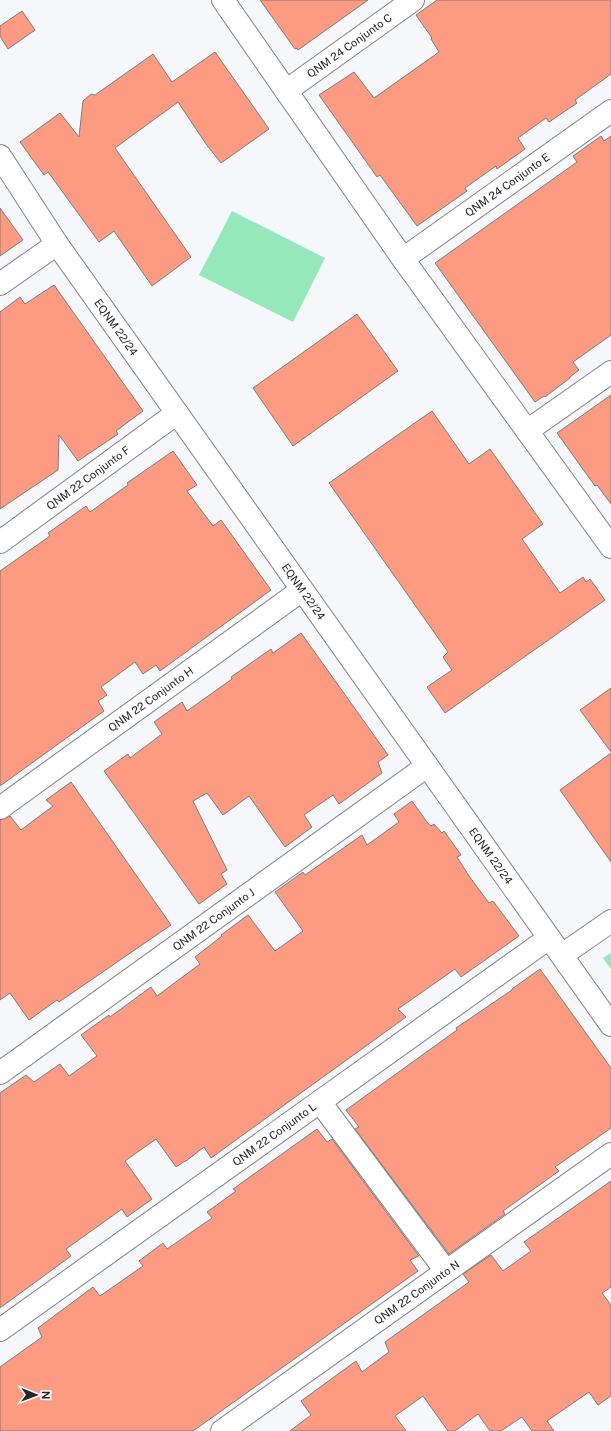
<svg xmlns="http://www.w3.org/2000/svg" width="611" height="1431" font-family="'Public Sans',sans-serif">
<rect width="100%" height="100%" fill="#f6f7fb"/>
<path fill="#94e8b9" d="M232,211L325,258L293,322L199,275Z
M611,953V969L603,958Z"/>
<path fill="#fc9b82" stroke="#7f7c7b" d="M260,0H368L298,50L297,48L295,49Z
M437,0H611V74L575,100L577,103L549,122L546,118L518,138L525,149L497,169L496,166L465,188L467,191L417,226L380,175L377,177L319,95L354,72L374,98L439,52L431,39L432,38L416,15Z
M22,11L35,30L8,49L0,36V26Z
M215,52L269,129L221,163L206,144L178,102L115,148L191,257L152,286L114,231L99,242L48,172L44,175L20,142L60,113L79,137L83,101L91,94L95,95L153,54L172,82Z
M601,136L604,141L611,136V335L573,362L579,370L570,377V378L545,397L544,396L535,402L435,263L577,162L573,156Z
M0,208L23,240L0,256Z
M54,285L143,411L116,431L118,434L78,461L59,435L58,470L0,509V312L20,297L25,304Z
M357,314L398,371L293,446L253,388Z
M611,395V504L597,485L595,486L557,433Z
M432,411L469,464L490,449L543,524L522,539L560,593L583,577L586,582L590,579L605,600L445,713L427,687L452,670L443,657L448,652L329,483Z
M173,451L197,485L187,491L213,526L221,520L271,590L160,671L156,665L143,674L135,662L101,687L107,695L98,701L104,711L0,786V571L50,536L48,533L86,506L90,512L128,485L127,483Z
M301,633L388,755L378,762L382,773L339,804L333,795L304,815L312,827L285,847L249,796L223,815L207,793L193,801L227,870L221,874L227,884L199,904L104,771L128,754L130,758L162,734L154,722L182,702L187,711L232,679L231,677L271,649L273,653Z
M611,688V752L580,710Z
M611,753V862L560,790Z
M71,782L171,925L59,1002L57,1000L29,1020L10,993L0,1000V820L10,816L21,830L53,806L46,800Z
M412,801L427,822L431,826L434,824L442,833L444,831L461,855L457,857L469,876L489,903L493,901L519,936L461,977L455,969L398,1009L406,1017L211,1158L204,1147L186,1161H185L176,1167L156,1139L125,1161L152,1199L127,1217L122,1209L66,1249L71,1256L0,1308V1093L26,1075L34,1082L60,1064L69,1076L97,1056L81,1035L109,1015L110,1017L151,987L157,996L200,964L195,957L222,936L221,935L248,915L275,951L303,931L275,892L303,872L305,875L362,835L367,845L399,822L394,814Z
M540,969L611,1068V1128L555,1167L559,1171L503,1211L505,1214L449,1254L355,1129L359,1127L346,1110L457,1030L456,1028L512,990V989Z
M317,1129L327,1142L332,1139L419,1256L410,1260L418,1271L193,1431H0V1367L42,1337L38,1328L93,1287L100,1296L143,1266L139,1261L163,1243L167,1249L212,1218L207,1212L236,1191L233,1189Z
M611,1181V1287L602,1293L611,1305V1396L598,1405L589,1392L547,1421L554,1431H532L522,1417L501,1431H490L478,1414L455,1431H448L423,1396L395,1416L406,1431H290L311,1415L301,1401L356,1361L362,1372L389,1352L385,1342L469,1282L463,1274L491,1255L503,1271L531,1251L524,1242Z"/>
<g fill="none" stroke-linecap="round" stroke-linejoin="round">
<defs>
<g id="street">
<path d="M223,0L403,259L611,547"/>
<path id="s1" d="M286,91L413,0"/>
<path id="s2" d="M0,156L57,244L611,1025"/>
<path id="s3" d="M403,259L611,111"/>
<path d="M0,284L57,244"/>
<path d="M527,431L611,372"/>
<path id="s4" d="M0,542L177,413"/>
<path id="s5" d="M0,808L302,590"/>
<path d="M562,955L611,921"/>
<path id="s6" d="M0,1073L427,766"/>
<path d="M320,1102L446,1271"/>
<path id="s7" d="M0,1330L549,938"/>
<path id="s8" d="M222,1431L611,1154"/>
</g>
</defs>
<use href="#street" stroke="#828386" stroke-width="24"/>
<use href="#street" stroke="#fff" stroke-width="22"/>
</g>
<g text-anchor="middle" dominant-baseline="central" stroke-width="3.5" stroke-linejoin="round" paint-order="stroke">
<g font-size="11" fill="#252627" stroke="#fff">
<text stroke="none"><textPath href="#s1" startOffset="78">QNM 24 Conjunto C</textPath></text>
<text stroke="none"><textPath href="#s3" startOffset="128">QNM 24 Conjunto E</textPath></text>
<text stroke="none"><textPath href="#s2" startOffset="207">EQNM 22/24</textPath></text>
<text stroke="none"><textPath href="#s4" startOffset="109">QNM 22 Conjunto F</textPath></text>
<text stroke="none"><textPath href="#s2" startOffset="531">EQNM 22/24</textPath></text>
<text stroke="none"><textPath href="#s5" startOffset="186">QNM 22 Conjunto H</textPath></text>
<text stroke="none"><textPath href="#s2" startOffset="855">EQNM 22/24</textPath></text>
<text stroke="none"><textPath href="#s6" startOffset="263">QNM 22 Conjunto J</textPath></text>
<text stroke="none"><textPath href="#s7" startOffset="337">QNM 22 Conjunto L</textPath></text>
<text stroke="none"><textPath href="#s8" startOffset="239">QNM 22 Conjunto N</textPath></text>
</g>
</g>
<g transform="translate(36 1395) rotate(91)" stroke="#ffffff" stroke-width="3" paint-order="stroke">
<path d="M0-3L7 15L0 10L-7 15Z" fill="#252627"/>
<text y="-6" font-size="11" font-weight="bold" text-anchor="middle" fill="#252627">N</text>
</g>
</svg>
